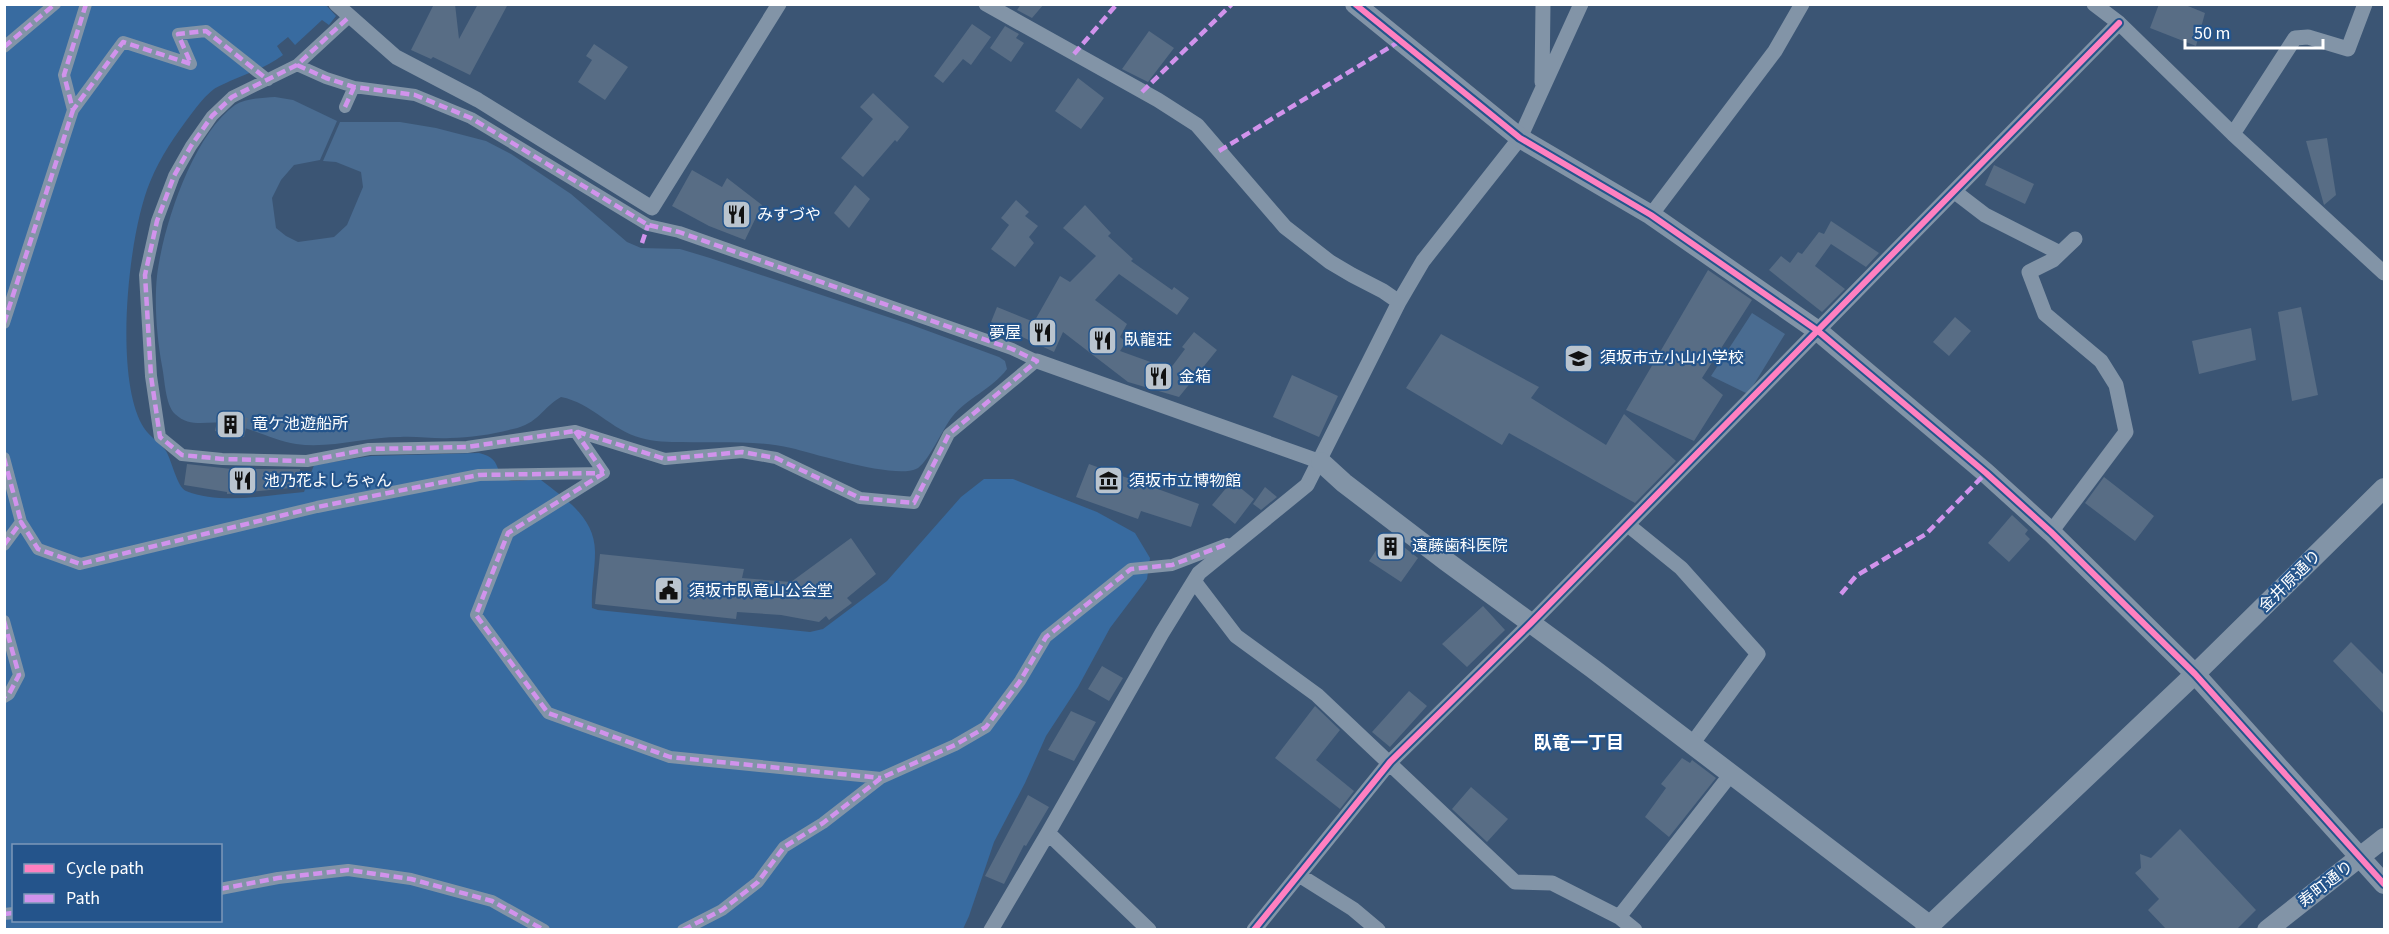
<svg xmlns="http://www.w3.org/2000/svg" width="2389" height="934" font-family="'Source Sans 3','Noto Sans JP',sans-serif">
<rect width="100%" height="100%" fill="#3b5574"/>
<path fill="#386ba0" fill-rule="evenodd" d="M325,4L336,16L329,25L322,20L295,45L288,37L277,46L283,55C267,67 249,73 230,81C225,84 218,86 214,89C206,95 198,105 192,113C176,134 160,157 150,182C128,234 113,380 144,428C150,437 160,443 166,451C172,461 177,487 186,491C222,505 267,495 304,492L314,465L371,456L479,453C504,459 493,473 506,479C515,484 530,478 541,480C565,499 595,517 595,552C595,570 591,589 592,608L598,610L810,632L823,629L887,581L961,497L984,479H1013L1097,512L1135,533L1150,558L1147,579L1110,628L1078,687L1046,736L1025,783L994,842L969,916L963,929L5,930V5ZM14,846H220V920H14Z"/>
<path fill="#4a6c91" d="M275,97L293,100L337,121L320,160L294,165L281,180L272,198L276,228L286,236L298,242L334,237L347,225L363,187L361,172L336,162L323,161L340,122H400L436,128L486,141L511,154L571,194L627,242L641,248L680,249L710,258L909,324L999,357L1005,361L1007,369C992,389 967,398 952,417C943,428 927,465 916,469C895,479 816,454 791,448C756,440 718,443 682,442C669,442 654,442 641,438C611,430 592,403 561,397C543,407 538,424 513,429C493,434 471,438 450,438C434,439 417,436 400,437C366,437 330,449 296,444C271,440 249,426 222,423C206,421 190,428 175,414C165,404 165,380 162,366C157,338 154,304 157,276C163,226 193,135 235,105C246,98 263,98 275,97Z
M1752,313L1785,334L1748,394L1711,376Z"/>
<path fill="#586d85" d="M434,4H455L459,39L478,4H508L470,75L433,57L431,59L411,50Z
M1021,4H1044L1032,18L1017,10Z
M2159,4H2183L2205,13L2196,46L2150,28Z
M972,24L991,37L971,65L963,59L943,83L934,76Z
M1005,26L1019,34L1016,38L1024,43L1011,62L990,48Z
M1149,31L1174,48L1148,82L1122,69Z
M594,44L628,67L605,100L578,82L592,60L586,56Z
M1078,78L1104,98L1081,129L1055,111Z
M873,93L909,127L897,142L895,140L863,177L841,158L873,119L860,107Z
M2327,138L2336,195L2324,205L2306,141Z
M1994,165L2034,184L2025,204L1985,185Z
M692,170L722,187L727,178L762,205L745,240L709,226L672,206Z
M855,185L870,199L849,228L834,213Z
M1016,200L1029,212L1025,216L1038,226L1029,237L1034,243L1015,267L991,249L1009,225L1001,218Z
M1085,205L1111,233L1108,236L1133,259L1131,261L1172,290L1174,287L1189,298L1177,315L1119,274L1095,300L1127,324L1120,337L1126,342L1120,351L1170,369L1185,349L1182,347L1194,332L1217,350L1179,397L1128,382L1063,332L1054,352L991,322L997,307L1034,322L1060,276L1070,282L1096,256L1063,228Z
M1831,221L1879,253L1866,267L1831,244L1815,266L1845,289L1822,312L1769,270L1781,256L1790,263L1798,252L1802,254L1819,232L1824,234Z
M1708,270L1752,300L1702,378L1723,395L1694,441L1626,410Z
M2301,307L2318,395L2292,401L2278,312Z
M1955,317L1971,331L1949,356L1933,342Z
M2251,328L2256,360L2199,374L2192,341Z
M1441,334L1539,387L1531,398L1606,445L1624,414L1676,461L1635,503L1509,433L1502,445L1406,388Z
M1292,375L1338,396L1319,437L1273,417Z
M219,412L248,418L244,437L215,431Z
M187,464L232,469H300L301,487L227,494V492L184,485Z
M1089,464L1199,504L1191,527L1141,511L1138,519L1076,497Z
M2104,477L2154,516L2135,541L2085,503Z
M1232,481L1254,499L1235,524L1212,505Z
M1265,487L1277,497L1261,510L1253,504Z
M2012,515L2028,530L2025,534L2030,539L2009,562L1988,543Z
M1387,534L1418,558L1401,582L1369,561Z
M851,538L876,574L847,598L852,603L829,620L826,616L819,622L781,615L737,612L736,619L595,604L600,554L744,569L742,578L791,582Z
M1483,606L1505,630L1467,667L1442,644Z
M2351,642L2385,676V715L2333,661Z
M1102,666L1123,678L1109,701L1088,689Z
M1409,691L1427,706L1390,747L1372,732Z
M1315,706L1340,730L1316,760L1354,791L1340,809L1275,758Z
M1071,711L1096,722L1074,761L1048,750Z
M1682,758L1690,763L1692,760L1716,778L1669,837L1645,817L1666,788L1661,784Z
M1471,787L1508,819L1487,842L1452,809Z
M1028,795L1049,807L1026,846L1024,845L1004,884L985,876Z
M2180,829L2256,910L2236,930H2167L2148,910L2159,899L2135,873L2141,868L2140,854L2151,858Z"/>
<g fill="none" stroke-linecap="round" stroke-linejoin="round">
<path stroke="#8294a7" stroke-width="12" d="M86,4L64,75L73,110L123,42L191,64L178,34L206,31L268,80
M4,47L55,4
M297,65L326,78L354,87L415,95L471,118L648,225L679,232L1012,349L1037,361L949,434L914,503L860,498L776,458L742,452L665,459L575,431L467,447L369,449L307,461L222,459L182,455L160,437L151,376L145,275L157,221L174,176L191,146L212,116L232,97L297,65L349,17
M345,107L354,87
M4,323L73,110
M575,431L604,473
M4,458L21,522
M604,473L508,533L476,615L548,713L670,757L881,778
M4,545L21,522L38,549L80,564L317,507L479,475L603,473
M4,621L19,675L9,694L4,697
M220,889L278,878L348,870L411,879L492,901L544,930
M4,914L14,913
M683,930L722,910L758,882L784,847L823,823L881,778L955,745L986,727L1020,681L1046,637L1131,569L1172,565L1227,544"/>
<path stroke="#8294a7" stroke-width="15" d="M336,4L396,57L478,100L652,208L779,4
M986,4L1158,100L1197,125L1285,227L1330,262L1352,275L1383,291L1399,302
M2094,4L2119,23L2233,134L2384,273
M1542,82L1543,4
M2233,134L2295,38L2308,37L2348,49L2365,4
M1955,192L1985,215L2060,253
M1651,215L1775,51L1802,4
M1037,361L1321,462
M1628,525L1681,568L1758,654L1692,744
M2051,532L2126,432L2116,385L2101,361L2045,314L2029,272L2053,260L2075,239
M1194,581L1236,636L1317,695L1515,882L1552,883L1619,917
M1048,833L1149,930
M1299,875L1353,909L1378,930
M991,930L1048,833L1162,633L1199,573L1307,485L1399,302L1423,261L1520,138L1581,4
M1254,930L1390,762L1531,623L2119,23
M1635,930L1619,917L1731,774"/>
<path stroke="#8294a7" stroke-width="20" d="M1355,4L1520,138L1651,215L1818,331L1986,473L2051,532L2195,674L2384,884
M1321,462L1344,483L1446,561L1592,668L1929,925L1931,930
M1925,930L2195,674L2384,488
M2267,930L2384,838"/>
<path stroke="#d193ec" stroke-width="4.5" stroke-dasharray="9 4.5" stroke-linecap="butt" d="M86,4L64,75L73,110L123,42L191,64L178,34L206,31L268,80
M4,47L55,4
M1074,54L1117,4
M297,65L326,78L354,87L415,95L471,118L648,225L679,232L1012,349L1037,361L949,434L914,503L860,498L776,458L742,452L665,459L575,431L467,447L369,449L307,461L222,459L182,455L160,437L151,376L145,275L157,221L174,176L191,146L212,116L232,97L297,65L349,17
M1142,92L1232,4
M345,107L354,87
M1219,151L1400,41
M642,243L648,225
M4,323L73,110
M575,431L604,473
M4,458L21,522
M604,473L508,533L476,615L548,713L670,757L881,778
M4,545L21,522L38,549L80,564L317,507L479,475L604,473
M1841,594L1856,576L1926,534L1986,473
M4,621L19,675L9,694L4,697
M220,889L278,878L348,870L411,879L492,901L544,930
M4,914L14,913
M683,930L722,910L758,882L784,847L823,823L881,778L955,745L986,727L1020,681L1046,637L1131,569L1172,565L1227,544"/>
<defs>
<path id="cycleway" d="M1355,4L1520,138L1651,215L1818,331L1986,473L2051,532L2195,674L2384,884
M1254,930L1390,762L1531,623L2119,23"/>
</defs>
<use href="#cycleway" stroke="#24548b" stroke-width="10"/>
<use href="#cycleway" stroke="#ff80c0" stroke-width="6"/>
</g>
<defs>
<symbol id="restaurant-square" viewBox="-11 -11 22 22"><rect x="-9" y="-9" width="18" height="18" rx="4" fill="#bac4ce" stroke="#24548b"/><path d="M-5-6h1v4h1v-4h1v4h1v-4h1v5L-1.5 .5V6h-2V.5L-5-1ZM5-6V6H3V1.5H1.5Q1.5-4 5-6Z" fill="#111"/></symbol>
<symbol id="school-square" viewBox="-11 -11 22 22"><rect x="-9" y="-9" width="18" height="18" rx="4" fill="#bac4ce" stroke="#24548b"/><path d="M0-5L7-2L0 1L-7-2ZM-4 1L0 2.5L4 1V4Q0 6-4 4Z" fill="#111"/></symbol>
<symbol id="building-square" viewBox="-11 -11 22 22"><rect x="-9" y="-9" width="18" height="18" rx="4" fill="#bac4ce" stroke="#24548b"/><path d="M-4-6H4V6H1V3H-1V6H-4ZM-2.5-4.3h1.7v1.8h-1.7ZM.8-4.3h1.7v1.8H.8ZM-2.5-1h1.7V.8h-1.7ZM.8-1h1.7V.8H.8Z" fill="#111"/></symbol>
<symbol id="museum-square" viewBox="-11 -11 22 22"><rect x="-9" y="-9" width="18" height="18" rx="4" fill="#bac4ce" stroke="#24548b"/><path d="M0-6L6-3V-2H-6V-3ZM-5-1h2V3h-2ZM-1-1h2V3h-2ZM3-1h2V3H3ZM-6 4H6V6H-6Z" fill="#111"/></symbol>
<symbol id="civic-square" viewBox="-11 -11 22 22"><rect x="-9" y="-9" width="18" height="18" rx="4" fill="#bac4ce" stroke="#24548b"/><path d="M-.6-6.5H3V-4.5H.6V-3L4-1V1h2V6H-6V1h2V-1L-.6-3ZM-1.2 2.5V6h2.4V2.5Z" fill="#111"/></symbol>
</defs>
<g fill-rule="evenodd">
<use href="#restaurant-square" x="720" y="198" width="33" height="33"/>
<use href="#restaurant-square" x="1026" y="316" width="33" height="33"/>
<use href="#restaurant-square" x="1086" y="324" width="33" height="33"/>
<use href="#school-square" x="1562" y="342" width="33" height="33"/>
<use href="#restaurant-square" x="1142" y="360" width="33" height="33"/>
<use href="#building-square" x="214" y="408" width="33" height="33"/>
<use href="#restaurant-square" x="226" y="464" width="33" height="33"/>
<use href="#museum-square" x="1092" y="464" width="33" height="33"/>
<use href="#building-square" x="1374" y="530" width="33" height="33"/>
<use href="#civic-square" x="652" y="574" width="33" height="33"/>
</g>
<g text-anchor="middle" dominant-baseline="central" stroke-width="4.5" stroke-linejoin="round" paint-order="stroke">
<g font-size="16" fill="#fff" stroke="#24548b" text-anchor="start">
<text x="757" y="215">みすづや</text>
<text x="1021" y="333" text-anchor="end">夢屋</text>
<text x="1124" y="340">臥龍荘</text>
<text x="1600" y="358">須坂市立小山小学校</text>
<text x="1179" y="377">金箱</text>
<text x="252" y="424">竜ケ池遊船所</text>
<text x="264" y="481">池乃花よしちゃん</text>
<text x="1129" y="481">須坂市立博物館</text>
<text x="1412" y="546">遠藤歯科医院</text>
<text x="689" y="591">須坂市臥竜山公会堂</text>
</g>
<g font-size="16" fill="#fff" stroke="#24548b">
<text transform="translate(2290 581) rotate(-45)">金井原通り</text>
<text transform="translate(2326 884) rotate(-38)">寿町通り</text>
</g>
<g font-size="18" font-weight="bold" fill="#fff" stroke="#24548b">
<text x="1579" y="743">臥竜一丁目</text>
</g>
</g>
<rect width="2389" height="934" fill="none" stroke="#ffffff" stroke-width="12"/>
<rect x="12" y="844" width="210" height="78" fill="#24548b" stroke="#7c98b9" stroke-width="1.5"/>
<rect x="24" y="864" width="30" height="9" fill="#ff80c0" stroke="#7c98b9" stroke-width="1.5"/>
<text x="66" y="874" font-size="18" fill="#ffffff">Cycle path</text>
<rect x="24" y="894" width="30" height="9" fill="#d193ec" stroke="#7c98b9" stroke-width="1.5"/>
<text x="66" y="904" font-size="18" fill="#ffffff">Path</text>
<path d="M2185 39v9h138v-9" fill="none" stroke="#ffffff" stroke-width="3"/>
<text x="2194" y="39" font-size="18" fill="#ffffff" stroke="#24548b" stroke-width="4.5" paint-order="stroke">50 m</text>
</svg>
